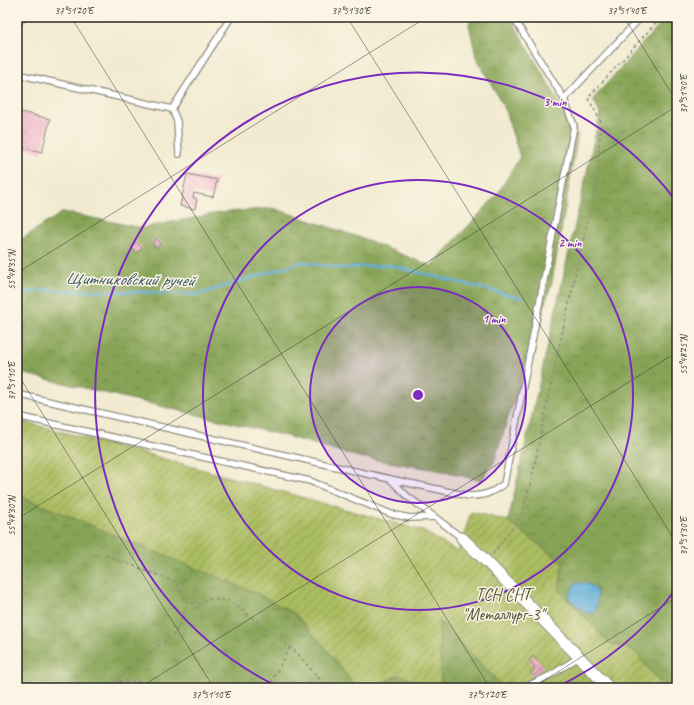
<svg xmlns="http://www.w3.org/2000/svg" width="694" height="705" font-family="Caveat,sans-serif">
<defs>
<pattern id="forest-crowns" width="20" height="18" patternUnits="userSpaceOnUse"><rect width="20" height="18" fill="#87a456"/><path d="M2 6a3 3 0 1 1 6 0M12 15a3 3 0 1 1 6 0" fill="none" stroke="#6f8647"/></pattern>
<pattern id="garden-furrows" width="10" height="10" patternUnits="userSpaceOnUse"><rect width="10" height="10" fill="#aabc60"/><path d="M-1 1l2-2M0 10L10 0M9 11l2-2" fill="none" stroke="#8b994f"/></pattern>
<pattern id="water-ripples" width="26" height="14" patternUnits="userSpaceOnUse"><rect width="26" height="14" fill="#5daed8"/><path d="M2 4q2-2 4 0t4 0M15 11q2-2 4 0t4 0" fill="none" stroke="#4d8eaf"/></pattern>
<pattern id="building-cross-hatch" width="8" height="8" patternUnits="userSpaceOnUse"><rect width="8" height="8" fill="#f3a8cb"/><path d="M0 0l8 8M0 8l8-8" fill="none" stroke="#d091ae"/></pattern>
</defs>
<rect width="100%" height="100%" fill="#fcf5e5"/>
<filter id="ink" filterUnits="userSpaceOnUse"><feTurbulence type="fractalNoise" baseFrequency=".025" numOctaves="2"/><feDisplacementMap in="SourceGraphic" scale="8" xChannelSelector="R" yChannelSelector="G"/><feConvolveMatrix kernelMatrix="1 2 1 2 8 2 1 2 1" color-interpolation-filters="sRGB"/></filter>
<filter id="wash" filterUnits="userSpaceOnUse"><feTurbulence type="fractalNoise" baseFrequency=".012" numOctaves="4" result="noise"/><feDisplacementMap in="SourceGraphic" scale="16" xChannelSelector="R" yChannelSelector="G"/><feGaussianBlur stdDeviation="0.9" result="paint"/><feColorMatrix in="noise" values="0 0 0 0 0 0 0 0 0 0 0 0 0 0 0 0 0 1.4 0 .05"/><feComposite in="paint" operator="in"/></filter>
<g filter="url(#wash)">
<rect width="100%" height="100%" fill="#f2ebd1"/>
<path fill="url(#forest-crowns)" stroke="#596840" d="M474,17H510L578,135L552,282L494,462L481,481L448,472L359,457L286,436L17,372V242L63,212L142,228L218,213L273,208L361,238L431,266L497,195L520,157L504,107L476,57L469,24Z
M666,17H677V688H665L634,651L609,643L559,590L563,563L508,521L600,114L593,99Z
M17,495L256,593L294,613L328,651L356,688H32L17,683Z
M438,620L504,688H441Z
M398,675L435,688H372Z"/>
<path fill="url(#garden-furrows)" stroke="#6a7446" d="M17,420L136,451L423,531L458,552L471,512L508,521L563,563L559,590L609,643L634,651L665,688H504L439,620L441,688H435L398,675L372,688H356L328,651L294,613L256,593L17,495Z"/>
<path fill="url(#water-ripples)" stroke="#446c82" d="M575,583C579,583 584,582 588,584C601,588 597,602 595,613L591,614L583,611L568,598Z"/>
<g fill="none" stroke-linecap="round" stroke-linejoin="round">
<path stroke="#5daed8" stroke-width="2.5" d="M17,295L40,290L143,292L197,295L302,262L341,268L389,265L521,298"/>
</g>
<g id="blocks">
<path fill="url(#building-cross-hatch)" d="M17,111L50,119L42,152L17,146Z
M187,174L217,180L213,197L194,193L193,198L197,199L195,209L180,206Z
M156,239L161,243L157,248L152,244Z
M136,242L142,248L137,253L131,247Z
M533,656L544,666L534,676L530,672L535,667L529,660Z"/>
</g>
</g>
<g filter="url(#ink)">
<use href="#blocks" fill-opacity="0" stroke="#8e8b7e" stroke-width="1"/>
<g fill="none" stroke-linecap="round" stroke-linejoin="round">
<defs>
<path id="lane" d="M17,74L172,109L231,17
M564,99L641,17
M172,109L177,121L179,154
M17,394L390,479L469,496C485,496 491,493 504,484L574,126L564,99L513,17
M17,416L310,481L391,514L410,518L434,517
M390,479L407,496L462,538
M523,688L551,675L579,657"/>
<path id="street" d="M462,538L487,562L609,688"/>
</defs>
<use href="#lane" stroke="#8e8b7e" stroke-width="8"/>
<use href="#street" stroke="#8e8b7e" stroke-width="13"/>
<path stroke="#8e8b7e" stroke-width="1.5" stroke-dasharray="3 3" stroke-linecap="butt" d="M493,554L521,517L531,482L555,365L597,179L601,122L588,98L661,17
M105,555L176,582L187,602
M117,681L140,659L173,636L181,622L187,602L200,604L210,599L230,601L284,642L297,653L327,688
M110,688L117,681H139L158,688
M270,688L271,682L290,647"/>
<use href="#lane" stroke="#fff" stroke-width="5.5"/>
<use href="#street" stroke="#fff" stroke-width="11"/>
</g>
</g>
<path fill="none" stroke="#2b2b2b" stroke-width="1" stroke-opacity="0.45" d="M71,17L490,688M347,17L677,544M624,17L677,102M17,28L34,17M17,273L427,17M17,373L214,688M17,519L677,106M139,688L677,352M532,688L677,597"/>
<circle cx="418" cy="395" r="108" fill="#7b2cbf" fill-opacity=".12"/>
<g fill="none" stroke="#7b2cbf" stroke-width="2">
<circle cx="418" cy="395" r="108"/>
<circle cx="418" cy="395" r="215"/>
<path d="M676 589A323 323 0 0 1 555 688M281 688A323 323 0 1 1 676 201"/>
</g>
<g text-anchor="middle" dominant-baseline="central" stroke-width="3" stroke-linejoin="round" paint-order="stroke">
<g font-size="17" fill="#51563b" stroke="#fcf5e5">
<text x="503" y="594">ТСН СНТ<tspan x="503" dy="20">"Металлург-3"</tspan></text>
</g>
<g font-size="18" font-style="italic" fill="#3c5968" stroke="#fcf5e5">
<text transform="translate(130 279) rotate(1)">Щитниковский ручей</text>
</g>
</g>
<circle cx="418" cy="395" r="6" fill="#7b2cbf" stroke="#fcf5e5" stroke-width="2"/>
<g font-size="12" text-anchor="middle" font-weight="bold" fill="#7b2cbf" stroke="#fcf5e5" stroke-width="3" stroke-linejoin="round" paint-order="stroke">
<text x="555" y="106">3 min</text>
<text x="570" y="247">2 min</text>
<text x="494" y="323">1 min</text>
</g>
<rect width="694" height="705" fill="none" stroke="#fcf5e5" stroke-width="44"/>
<rect x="22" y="22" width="650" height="661" fill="none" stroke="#2b2b2b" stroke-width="1.5"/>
<g font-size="10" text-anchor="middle" fill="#2b2b2b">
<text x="74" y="14">37°51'20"E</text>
<text x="351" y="14">37°51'30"E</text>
<text x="627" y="14">37°51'40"E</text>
<text transform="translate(683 94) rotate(-90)" y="4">37°51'40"E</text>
<text transform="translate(11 270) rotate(-90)" y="4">55°48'35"N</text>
<text transform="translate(683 355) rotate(-90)" y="4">55°48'25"N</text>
<text transform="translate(11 381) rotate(-90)" y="4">37°51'10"E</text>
<text transform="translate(11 516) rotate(-90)" y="4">55°48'30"N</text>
<text transform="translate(683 536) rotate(-90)" y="4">37°51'30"E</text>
<text x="211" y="698">37°51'10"E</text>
<text x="487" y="698">37°51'20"E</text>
</g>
</svg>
